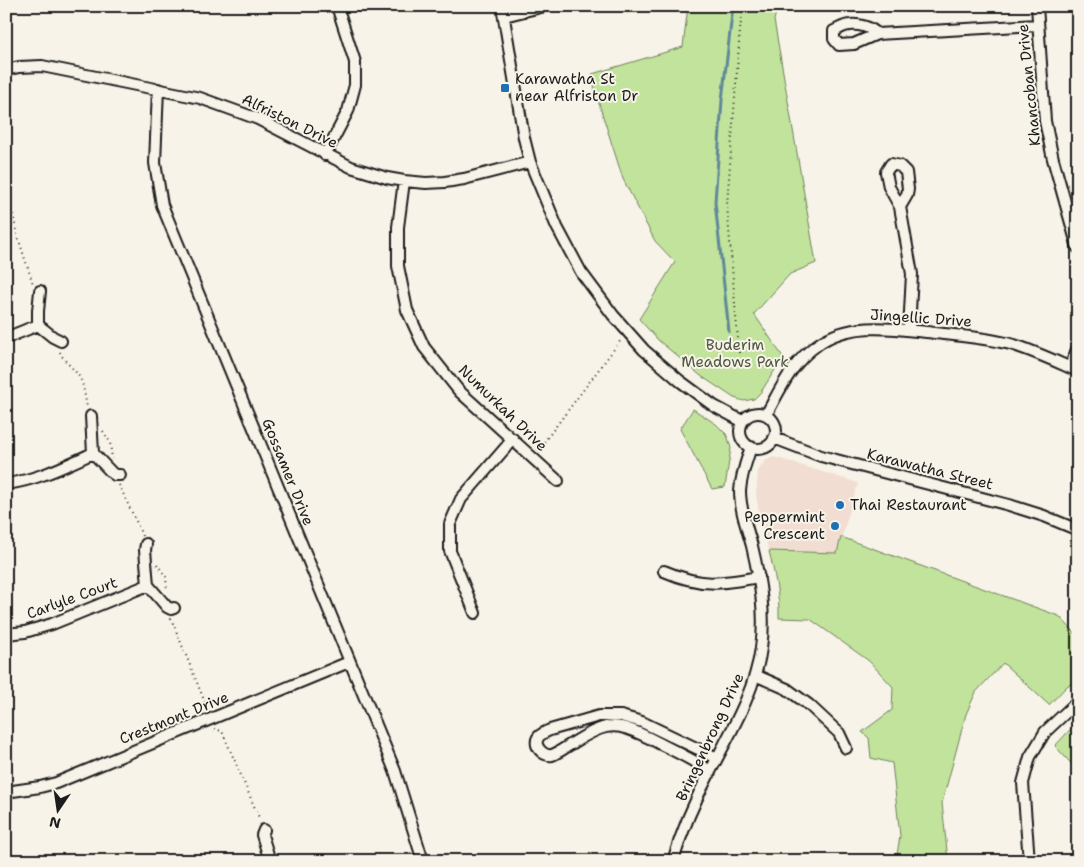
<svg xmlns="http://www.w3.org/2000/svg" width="1084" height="867" font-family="'Shantell Sans',sans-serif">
<rect width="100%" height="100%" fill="#f7f3e8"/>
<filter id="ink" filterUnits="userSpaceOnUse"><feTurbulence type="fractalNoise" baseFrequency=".02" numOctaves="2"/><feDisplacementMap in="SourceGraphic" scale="10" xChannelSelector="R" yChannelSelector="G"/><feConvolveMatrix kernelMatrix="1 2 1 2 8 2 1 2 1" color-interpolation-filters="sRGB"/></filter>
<g filter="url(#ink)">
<path fill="#f1ddd1" d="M774,457L858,483L837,553L769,551L760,518L756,495L758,472L760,468L765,461Z"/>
<path fill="#c2e39c" stroke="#6f805c" d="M688,6H778L774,20L816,263L790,274L754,314L783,357L761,392L754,399L744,401L734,398L701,376L658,340L639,319L675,262L655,241L623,179L595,91L592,74L683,47Z
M693,409L716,424L727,435L731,448L725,487L712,489L680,429Z
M841,537L1059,616L1078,636V680L1067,686L1049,705L1003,663L976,692L966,714L942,803L948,861H896L900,836L892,763L871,758L869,738L862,732L892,710L893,687L869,661L810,619L779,618C780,597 774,571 769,551L837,553Z
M1078,721V771L1055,746Z"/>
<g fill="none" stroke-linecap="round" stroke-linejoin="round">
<path stroke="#5f8899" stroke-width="3" d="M729,332L715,202L722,100L733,6"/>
<defs>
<path id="minor" d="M502,6L524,138L530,162L557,227L581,272L613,315L644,350L680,381L714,406L742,421
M1037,6L1045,121L1053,159L1078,248
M504,16L545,6
M877,34C871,27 859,24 850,25C844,25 839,29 834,31V39L839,45L854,44L877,34L1038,25
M6,70L19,67L42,66L200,98L258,119L351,167L387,178L404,181L426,183L445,182L464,179L530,162
M158,89L155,163L162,205L395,771L423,861
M325,155L348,111L355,85V62L337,6
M404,181L398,227V266L407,310L424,347L459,391L558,481
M900,207L907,195L908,189L906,172L900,166L891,164L886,172L889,187L900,207L912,274L909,330
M40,291L38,311V325L53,337L61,341
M6,338L38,325
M1070,367L1078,347
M740 431a18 18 0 1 1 36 0a18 18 0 1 1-36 0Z
M766,415C780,390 792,362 817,345C850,320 897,329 935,333C962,336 988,338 1014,345C1036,352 1057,362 1078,371
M91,416L93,453L112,473L115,475H120
M774,438L821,456L1009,505L1044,516L1078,530
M6,484C37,480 65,466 93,453
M146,544L145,550L148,585L167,607L171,609L174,608
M664,571C701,587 720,584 759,577
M475,613L450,551V524L461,499L513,439
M6,634L25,632L52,624L148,585
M755,675L787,689L809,705L839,733L846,748
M710,771C692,759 672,750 653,740C643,735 632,729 621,727C617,726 611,726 606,727C592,730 580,739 568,746C563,749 558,753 552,755C545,756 539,751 537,745C535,736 543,733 550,730L599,716H621L642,722L717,758
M6,792L40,787L56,783L349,662
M264,830L262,835L270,861
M673,861C682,830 696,798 711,770C731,731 755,692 761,648C766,614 760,580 752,546C747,528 740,510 740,491C741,475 746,462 751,447
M1029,861L1023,783L1030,757L1045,732L1078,701"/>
</defs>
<use href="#minor" stroke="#1c1c1c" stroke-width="14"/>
<path stroke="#1c1c1c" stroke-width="2" stroke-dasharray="1 4" stroke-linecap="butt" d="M13,214L17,234L33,284
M60,352C63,361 75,369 80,378C84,386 85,398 87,407
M739,353L727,205L740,30L743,6
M103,431L110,442L112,459
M538,450L621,340
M119,485L136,521L142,536
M157,564L166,577L167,591
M171,618L204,700L207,709
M214,729L222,731L260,820"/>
<use href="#minor" stroke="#f7f3e8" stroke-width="10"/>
</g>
</g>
<g fill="#1f6fb2" stroke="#f7f3e8" stroke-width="2">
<rect x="500" y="83" width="10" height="10" rx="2.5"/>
<circle cx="840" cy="505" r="5"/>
<circle cx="835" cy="526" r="5"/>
</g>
<g text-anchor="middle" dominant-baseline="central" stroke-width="4" stroke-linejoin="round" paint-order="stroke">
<g font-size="15" fill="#1c1c1c" stroke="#f7f3e8" text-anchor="start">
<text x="515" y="79">Karawatha St<tspan x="515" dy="17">near Alfriston Dr</tspan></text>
<text x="850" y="505">Thai Restaurant</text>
<text x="825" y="517" text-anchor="end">Peppermint<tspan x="825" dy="17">Crescent</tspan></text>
</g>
<g font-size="15" fill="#1c1c1c" stroke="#f7f3e8">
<text transform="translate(1029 85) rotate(-96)">Khancoban Drive</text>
<text transform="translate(290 121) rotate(26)">Alfriston Drive</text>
<text transform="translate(921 318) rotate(4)">Jingellic Drive</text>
<text transform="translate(503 408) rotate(44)">Numurkah Drive</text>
<text transform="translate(930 469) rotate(14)">Karawatha Street</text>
<text transform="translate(288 472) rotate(68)">Gossamer Drive</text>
<text transform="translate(72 598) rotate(-20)">Carlyle Court</text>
<text transform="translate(174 718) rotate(-22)">Crestmont Drive</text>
<text transform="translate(710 737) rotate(-65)">Bringenbrong Drive</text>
</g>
<g font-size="15" fill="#4e5842" stroke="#f7f3e8">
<text x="735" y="345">Buderim<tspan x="735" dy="17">Meadows Park</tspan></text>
</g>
</g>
<rect width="1084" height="867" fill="none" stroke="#f7f3e8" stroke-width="25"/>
<rect x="12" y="12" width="1059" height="842" fill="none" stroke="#1c1c1c" stroke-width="2" filter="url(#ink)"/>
<g transform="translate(58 810) rotate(193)" stroke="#f7f3e8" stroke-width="4" paint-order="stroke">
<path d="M0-4L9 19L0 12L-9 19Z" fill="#1c1c1c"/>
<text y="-8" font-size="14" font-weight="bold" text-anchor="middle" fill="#1c1c1c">N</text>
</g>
</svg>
